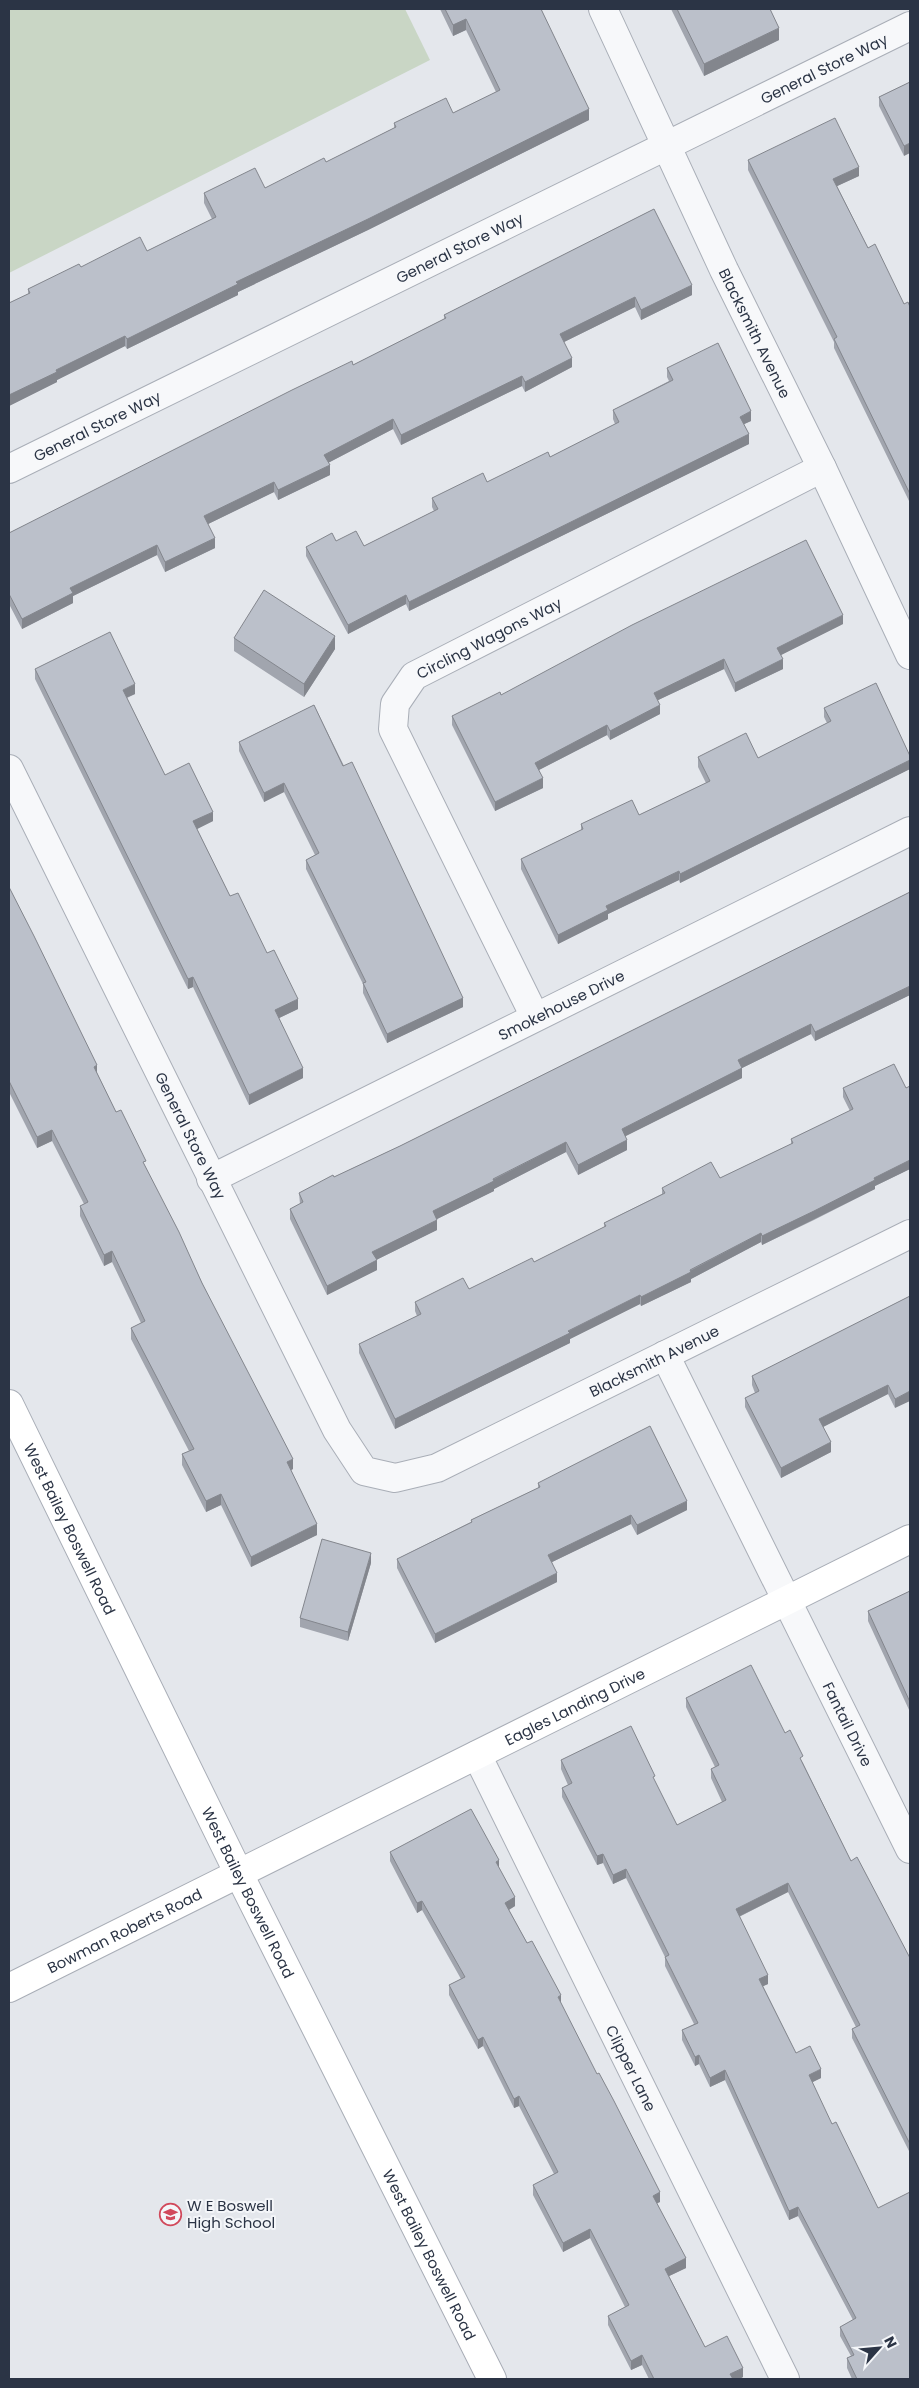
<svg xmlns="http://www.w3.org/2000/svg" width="919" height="2388" font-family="Poppins,sans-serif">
<rect width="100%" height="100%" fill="#e4e7ec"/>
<path fill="#c9d6c5" d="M9,9H405L430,60L9,273Z"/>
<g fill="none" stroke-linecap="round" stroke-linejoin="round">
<defs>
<g id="street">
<path id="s1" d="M603,9L724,270L822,468L910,655"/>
<path id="s2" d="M9,469L910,26"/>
<path id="s3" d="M9,769L337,1430L364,1471L395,1478L437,1468L910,1234"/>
<path id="s4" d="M535,1017L393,729L395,704L414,676L822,468"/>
<path id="s5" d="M211,1179L910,831"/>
<path id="s6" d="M665,1355L910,1849"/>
<path id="s7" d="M477,1755L785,2379"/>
</g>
<g id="secondary">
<path id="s8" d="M9,1404L239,1874L492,2379"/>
<path id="s9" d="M9,1988L910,1539"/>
</g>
</defs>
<use href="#street" stroke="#a9aeb7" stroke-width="30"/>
<use href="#secondary" stroke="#a9aeb7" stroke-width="30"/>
<use href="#street" stroke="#f7f8fa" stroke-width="28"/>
<use href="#secondary" stroke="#fff" stroke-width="28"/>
</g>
<path fill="#a1a5ae" d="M440,9H541L589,120L368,230L238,292V295L127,349L125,346L57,380V382L9,406V303L28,294V289L81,267L147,251L212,219L204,203V193L265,188L326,162L394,128V123L453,113L496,92L466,30L453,36Z
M671,9H770L779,40L704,76Z
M910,82L904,156L879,106V97Z
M748,160L859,176L837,186L868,248L904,304L910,307V503L834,348V342L748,170Z
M654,209L692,295L641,320L635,307L564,342L572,367L525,392L522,386L401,445L393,429L328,463L330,475L278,500L274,492L208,524L215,548L165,572L157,555L73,596V603L22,629L9,604V533L353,365L444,319V315Z
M667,368L751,421L744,424L749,444L409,611L406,604L348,634L306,556V547L336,541L364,546L434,511L432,507V498L487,482L550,457L615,424L613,419V410L669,381L667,377Z
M843,624L781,655L783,669L735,692L724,669L658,700L660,714L610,740L607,735L539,770L543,788L495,811L452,725V716L501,695Z
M234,638L335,649L304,697L234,651Z
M35,669L135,694L127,698L165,775L213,821L197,829L230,896L267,953L298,1009L279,1018L303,1078L249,1105L193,987L188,989L35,679Z
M314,705L463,1007L387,1043L363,993V984L306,869V860L315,855L284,792L264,802L239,751V742Z
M824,708L910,756V769L680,883L679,880L608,914V919L558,944L521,869V859L581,830V824L639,815L706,783L698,767V757L758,758L827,723L824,717Z
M9,887L97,1073L116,1112L146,1168L293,1469L291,1470L317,1535L251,1567L221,1505L206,1512L182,1465V1454L189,1451L131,1339V1328L141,1323L112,1262L104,1266L80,1216V1206L84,1204L52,1141L37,1148L9,1092Z
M910,892V995L815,1041L811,1034L742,1068V1078L625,1136L627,1150L578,1175L566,1152L494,1189V1191L437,1219V1230L376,1260L377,1270L327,1295L290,1219V1209L300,1204L299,1193L334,1177L400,1146Z
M910,1086V1169L875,1186V1189L814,1220L762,1245L761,1242L691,1279V1282L641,1306L640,1304L570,1339V1343L395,1429L359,1353V1344L417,1316L415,1311V1302L469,1289L534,1262L604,1227V1223L662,1194V1188L720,1178L791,1144V1139L850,1111L843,1097V1088H906Z
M910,1296L895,1408L888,1394L823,1427L831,1452L781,1478L745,1407V1398L755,1393L752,1385V1376Z
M538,1483L687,1510L637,1535L631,1524L552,1562L557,1582L435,1643L397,1568V1559L471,1522V1520L538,1488Z
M371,1563L348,1641L300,1627V1618Z
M910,1591V1712L868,1621V1611Z
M686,1698L785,1733L803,1763L851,1861L910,1958V2153L852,2038V2029L856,2027L788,1892L739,1917L768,1984L763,1986L796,2053L821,2078L812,2082L910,2379H852L847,2368V2358L851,2356L840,2336V2327L853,2320L798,2216L789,2220L725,2080L710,2087L699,2064L695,2066L682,2040V2030L694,2024L665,1966V1957L626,1878L613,1884L603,1863L597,1865L562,1797V1788L568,1785L561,1769V1760L655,1782L677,1825L722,1802L711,1778V1769L715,1767L686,1707Z
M390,1852L499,1868L515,1906L509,1910L561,2004L660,2202L657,2203L686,2268L669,2276L705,2347L743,2377L739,2379H649L642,2365L631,2370L608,2325V2316L625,2307L590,2238L563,2252L533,2195V2185L554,2174L519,2106L514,2108L483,2046L478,2049L449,1995V1985L461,1979L422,1910L417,1913L390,1861Z"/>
<path fill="#83868d" d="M466,19V30L453,36V25Z
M779,28V40L704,76V64Z
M589,109V120L368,230L238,292V295L127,349V339L236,282Z
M910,143V153L904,156V146Z
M859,167V176L833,188V179Z
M692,285V295L641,320V310Z
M635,297V307L560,344V334Z
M125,336V346L57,380V382L9,406V395L56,370Z
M572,358V367L525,392V382Z
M522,376V386L401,445V435Z
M751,411V421L740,426V417Z
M393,419V429L324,465V455Z
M749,434V444L409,611V602Z
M330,465V475L278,500V490Z
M274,482V492L204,526V516Z
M215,538V548L165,572V562Z
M157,545V555L73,596V603L22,629V619L70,588Z
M406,595V604L348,634V625Z
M843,615V624L777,657V648Z
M335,636V649L304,697V684Z
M724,659V669L654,702V693Z
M783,659V669L735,692V683Z
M135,684V694L123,699V690Z
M660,705V714L610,740V731Z
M607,725V735L535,772V763Z
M910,760V769L680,883V874Z
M543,778V788L495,811V802Z
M284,783V792L264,802V793Z
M213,812V821L193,831V821Z
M679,871V880L608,914V919L558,944V935L606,906Z
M193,977V987L188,989V979Z
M910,986V995L815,1041V1032Z
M463,998V1007L387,1043V1034Z
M298,999V1009L275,1020V1010Z
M811,1024V1034L738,1070V1060Z
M97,1065V1076L94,1067Z
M303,1068V1078L249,1105V1095Z
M742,1068V1078L622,1138V1129Z
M52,1130V1141L37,1148V1137Z
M627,1140V1150L578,1175V1165Z
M566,1142V1152L494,1189V1191L433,1221V1211Z
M910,1160V1169L875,1186V1189L762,1245V1236L874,1178Z
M437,1220V1230L372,1262V1252Z
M761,1233V1242L691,1279V1282L641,1306V1297Z
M112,1251V1262L104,1266V1255Z
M377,1260V1270L327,1295V1286Z
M640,1295V1304L570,1339V1343L395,1429V1419Z
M888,1385V1394L819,1429V1419Z
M910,1391V1401L895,1408V1399Z
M831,1442V1452L781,1478V1468Z
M293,1459V1469L287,1472V1462Z
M221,1494V1505L206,1512V1501Z
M687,1501V1510L637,1535V1525Z
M631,1515V1524L548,1564V1555Z
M317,1524V1535L251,1567V1557Z
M371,1553V1563L348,1641V1632Z
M557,1573V1582L435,1643V1634Z
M603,1854V1863L597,1865V1856Z
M499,1860V1870L496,1862Z
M626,1869V1878L613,1884V1875Z
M788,1883V1892L736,1918V1909Z
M515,1897V1906L505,1912V1903Z
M422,1901V1910L417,1913V1903Z
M768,1975V1984L759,1988V1979Z
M561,1995V2004L558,1997Z
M483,2037V2046L478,2049V2040Z
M699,2055V2064L695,2066V2057Z
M821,2069V2078L809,2084V2075Z
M725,2070V2080L710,2087V2078Z
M519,2096V2106L514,2108V2099Z
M660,2192V2202L653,2205V2196Z
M798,2207V2216L789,2220V2211Z
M590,2229V2238L563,2252V2243Z
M686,2258V2268L665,2278V2269Z
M642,2355V2365L631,2370V2361Z
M743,2368V2377L739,2379H730V2374Z"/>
<path fill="#bbc0ca" stroke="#83868d" d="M445,9H541L589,109L368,219L236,282L238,284L127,339L125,336L56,370L57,372L9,395V303L30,293L28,289L79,264L81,267L140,237L147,251L216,217L204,193L255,168L265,188L324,158L326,162L396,127L394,123L446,98L453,113L500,90L466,19L453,25Z
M677,9H770L779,28L704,64Z
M910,82V143L904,146L879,97Z
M835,118L859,167L833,179L868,248L875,244L904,304L908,302L910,307V494L834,339L837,337L748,160Z
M654,209L692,285L641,310L635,297L560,334L572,358L525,382L522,376L401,435L393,419L324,455L330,465L278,490L274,482L204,516L215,538L165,562L157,545L70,588L73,593L22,619L9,594V533L292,390L352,361L353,365L446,318L444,315Z
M718,343L751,411L740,417L749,434L409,602L406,595L348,625L306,547L332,533L336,541L356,531L364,546L438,509L432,498L483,473L487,482L548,452L550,457L619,422L613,410L673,380L667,368Z
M806,540L843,615L777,648L783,659L735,683L724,659L654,693L660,705L610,731L607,725L535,763L543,778L495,802L452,716L500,692L501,695L632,625Z
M264,590L335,636L304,684L234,638Z
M110,632L135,684L123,690L165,775L189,763L213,812L193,821L230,896L238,893L267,953L274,950L298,999L275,1010L303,1068L249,1095L193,977L188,979L35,669Z
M876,683L910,756V760L680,874L679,871L606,906L608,910L558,935L521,859L583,829L581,824L632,800L639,815L710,781L698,757L746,733L758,758L831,721L824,708Z
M314,705L343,766L352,762L463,998L387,1034L363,983L366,982L306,860L319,853L284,783L264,793L239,742Z
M9,887L34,936L97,1065L94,1067L116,1112L121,1110L146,1161L143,1162L179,1232L202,1283L293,1459L287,1462L317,1524L251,1557L221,1494L206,1501L182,1454L194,1449L131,1328L145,1321L112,1251L104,1255L80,1206L88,1202L52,1130L37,1137L9,1081Z
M910,892V986L815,1032L811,1024L738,1060L742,1068L622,1129L627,1140L578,1165L566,1142L493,1179L494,1181L433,1211L437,1220L372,1252L377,1260L327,1286L290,1209L303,1202L299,1193L333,1175L334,1177L400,1146Z
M894,1064L906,1088L910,1086V1160L874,1178L875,1180L814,1211L762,1236L761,1233L690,1270L691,1272L641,1297L640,1295L568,1331L570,1333L395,1419L359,1344L421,1314L415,1302L463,1278L469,1289L532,1258L534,1262L606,1226L604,1223L665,1193L662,1188L711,1162L720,1178L793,1143L791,1139L853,1109L843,1088Z
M910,1296V1391L895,1399L888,1385L819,1419L831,1442L781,1468L745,1398L759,1391L752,1376Z
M650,1426L687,1501L637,1525L631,1515L548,1555L557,1573L435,1634L397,1559L472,1522L471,1520L540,1487L538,1483Z
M322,1539L371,1553L348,1632L300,1618Z
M910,1591V1702L868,1611Z
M751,1665L785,1733L790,1730L803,1756L800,1758L851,1861L857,1857L910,1958V2144L852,2029L860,2025L788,1883L736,1909L768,1975L759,1979L796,2053L810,2046L821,2069L809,2075L832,2124L836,2122L878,2208L910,2192V2379H857L847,2358L854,2355L840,2327L856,2318L798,2207L789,2211L725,2070L710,2078L699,2055L695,2057L682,2030L698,2023L665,1957L669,1955L626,1869L613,1875L603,1854L597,1856L562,1788L572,1783L561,1760L631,1726L655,1776L653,1777L677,1825L726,1800L711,1769L719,1765L686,1698Z
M471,1809L499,1860L496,1862L515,1897L505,1903L527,1943L532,1941L561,1995L558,1997L597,2074L599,2073L614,2101L660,2192L653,2196L686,2258L665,2269L705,2347L727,2336L743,2368L730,2374L733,2379H654L642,2355L631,2361L608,2316L629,2305L590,2229L563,2243L533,2185L558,2172L519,2096L514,2099L483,2037L478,2040L449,1985L465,1977L422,1901L417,1903L390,1852Z"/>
<defs>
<symbol id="school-ring" viewBox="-11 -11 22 22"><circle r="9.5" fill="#f4f6f9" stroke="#d1495b" stroke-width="1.5"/><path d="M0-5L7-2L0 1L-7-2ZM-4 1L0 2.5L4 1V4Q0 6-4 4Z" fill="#d1495b"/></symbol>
</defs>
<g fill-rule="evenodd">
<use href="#school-ring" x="158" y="2202" width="25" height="25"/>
</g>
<g text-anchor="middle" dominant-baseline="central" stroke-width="4" stroke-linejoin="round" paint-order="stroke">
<g font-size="15" fill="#2b3445" stroke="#f4f6f9">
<text stroke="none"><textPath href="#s2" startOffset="908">General Store Way</textPath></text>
<text stroke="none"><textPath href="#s2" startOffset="502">General Store Way</textPath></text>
<text stroke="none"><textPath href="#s1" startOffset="358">Blacksmith Avenue</textPath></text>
<text stroke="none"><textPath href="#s2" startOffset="98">General Store Way</textPath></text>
<text stroke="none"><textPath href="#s4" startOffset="464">Circling Wagons Way</textPath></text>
<text stroke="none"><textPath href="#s5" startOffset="391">Smokehouse Drive</textPath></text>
<text stroke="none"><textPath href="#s3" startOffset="409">General Store Way</textPath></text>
<text stroke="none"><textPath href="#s3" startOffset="1104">Blacksmith Avenue</textPath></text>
<text stroke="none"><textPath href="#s8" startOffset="139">West Bailey Boswell Road</textPath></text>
<text stroke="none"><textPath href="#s9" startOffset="632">Eagles Landing Drive</textPath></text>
<text stroke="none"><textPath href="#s6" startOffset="412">Fantail Drive</textPath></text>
<text stroke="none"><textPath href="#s8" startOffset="544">West Bailey Boswell Road</textPath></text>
<text stroke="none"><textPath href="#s9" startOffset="129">Bowman Roberts Road</textPath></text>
<text stroke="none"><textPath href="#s7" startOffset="349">Clipper Lane</textPath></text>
<text stroke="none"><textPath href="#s8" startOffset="949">West Bailey Boswell Road</textPath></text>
</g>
<g font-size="15" fill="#2b3445" stroke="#f4f6f9" text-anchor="start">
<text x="187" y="2205">W E Boswell<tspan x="187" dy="17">High School</tspan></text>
</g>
</g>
<rect width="919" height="2388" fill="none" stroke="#2b3445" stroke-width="20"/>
<g transform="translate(879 2348) rotate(63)" stroke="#f4f6f9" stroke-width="4" paint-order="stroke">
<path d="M0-4L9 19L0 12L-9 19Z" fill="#2b3445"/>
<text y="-8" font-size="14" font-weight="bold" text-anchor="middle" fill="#2b3445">N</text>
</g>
</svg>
